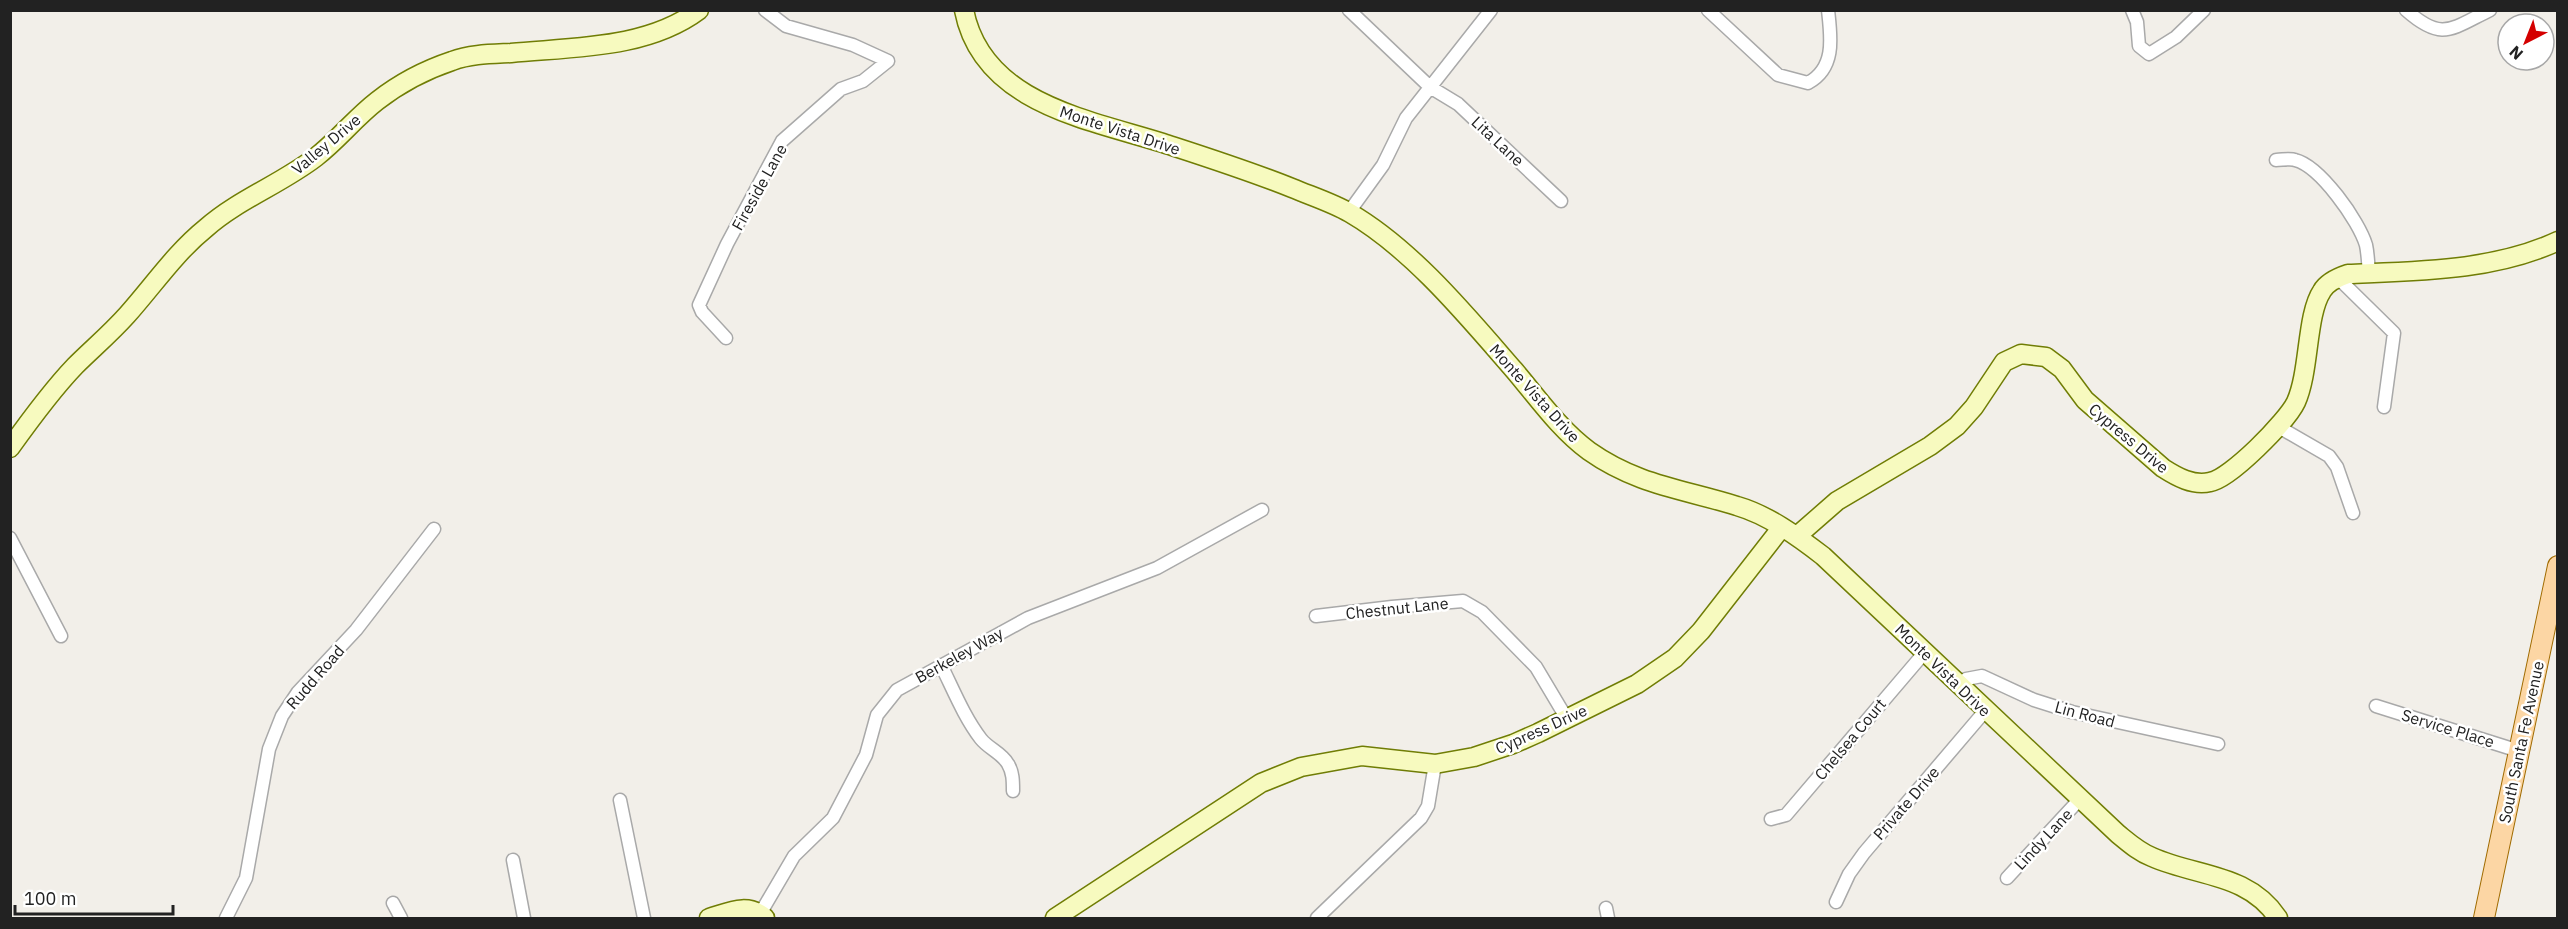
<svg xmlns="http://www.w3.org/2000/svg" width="2568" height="929" font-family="'IBM Plex Sans',sans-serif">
<rect width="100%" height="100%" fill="#f2efe9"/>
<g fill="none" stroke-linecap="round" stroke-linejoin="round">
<defs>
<path id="street" d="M1349,10L1430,87L1458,104L1561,201
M1708,10L1778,75L1808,83C1836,68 1831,37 1828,10
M2132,10L2137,22L2139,46L2149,54L2176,37L2204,10
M2406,10C2442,42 2451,29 2490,10
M2276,160C2282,160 2290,158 2295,160C2320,166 2359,221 2366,245C2368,254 2368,264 2369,273
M1349,212L1383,165L1406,118L1491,10
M2338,278L2394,333L2384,407
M726,338L702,312L699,305L727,244L782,141L841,89L863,81L888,61L853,45L786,26L765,10
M2277,426L2329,456L2337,467L2353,513
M10,538L61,636
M1316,616L1392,607L1463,601L1482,612L1536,667L1567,719
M941,665C953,689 964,717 981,739C989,749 1002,753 1008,764C1013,772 1013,781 1013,791
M1959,685L1966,679L1982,676L2034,700L2072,712L2218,744
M2376,706L2519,751
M620,800L644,918
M1771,819L1786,815L1925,652
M513,860L524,918
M2007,878L2079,800
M1836,902L1849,874L1864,853L1985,711
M393,903L401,918
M1606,908L1608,918
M760,914L794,856L833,818L866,755L877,715L897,690L1028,618L1157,568L1262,510
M226,918L246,878L269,749L282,716L298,692L356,630L434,529
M1317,918L1421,818L1428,806L1435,764"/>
<path id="secondary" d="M964,10C982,103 1087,119 1163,143C1206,157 1250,171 1292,188C1311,196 1333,203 1350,213C1412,249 1467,316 1514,370C1537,397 1560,430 1589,451C1637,485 1683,489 1737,506C1768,515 1797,536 1823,556L2118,834C2129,843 2139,852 2152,857C2197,877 2248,873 2278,918
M10,448C30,420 51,391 75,366C92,349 110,334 127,315C153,286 175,253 206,228C239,199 281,184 316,157C338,140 355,118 377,101C400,83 425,70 452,61C471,54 491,54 511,53C573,47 647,49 699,10
M1797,536L1837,501L1930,446L1957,426L1974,407L2004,362L2021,354L2046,357L2062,369L2085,400L2163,468C2177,477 2193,486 2210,482C2230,479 2287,421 2296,402C2310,371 2306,315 2322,291C2327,282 2339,277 2348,274C2418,271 2494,271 2558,241
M709,918C729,912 748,902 765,918
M1055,918L1261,783L1301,767L1362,756L1435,764L1474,757L1513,744L1538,733L1637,684L1675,658L1701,631L1782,527"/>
<path id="primary" d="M2484,918L2558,566"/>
</defs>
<use href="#street" stroke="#a9a9a9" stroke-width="15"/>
<use href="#secondary" stroke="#707d05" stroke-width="21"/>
<use href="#primary" stroke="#a06b00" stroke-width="22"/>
<use href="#street" stroke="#fff" stroke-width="12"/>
<use href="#secondary" stroke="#f7fabf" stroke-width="18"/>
<use href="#primary" stroke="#fcd6a4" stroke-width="20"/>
</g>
<g text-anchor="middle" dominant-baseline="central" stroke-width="5" stroke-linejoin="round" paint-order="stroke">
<g font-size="16" fill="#222" stroke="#fff">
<text transform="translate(1120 130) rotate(18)">Monte Vista Drive</text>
<text transform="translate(1498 141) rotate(43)">Lita Lane</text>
<text transform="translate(326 144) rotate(-40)">Valley Drive</text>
<text transform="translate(759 187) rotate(-61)">Fireside Lane</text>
<text transform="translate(1535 393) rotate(48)">Monte Vista Drive</text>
<text transform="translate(2129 438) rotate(40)">Cypress Drive</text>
<text transform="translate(1397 608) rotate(-6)">Chestnut Lane</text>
<text transform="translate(959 655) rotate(-29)">Berkeley Way</text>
<text transform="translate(1943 670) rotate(44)">Monte Vista Drive</text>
<text transform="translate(315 677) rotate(-49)">Rudd Road</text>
<text transform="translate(2085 714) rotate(15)">Lin Road</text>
<text transform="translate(2448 728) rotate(17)">Service Place</text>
<text transform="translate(1541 729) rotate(-24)">Cypress Drive</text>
<text transform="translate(1850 739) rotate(-50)">Chelsea Court</text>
<text transform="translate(2521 742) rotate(-78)">South Santa Fe Avenue</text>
<text transform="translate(1906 803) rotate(-49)">Private Drive</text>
<text transform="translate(2043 839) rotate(-47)">Lindy Lane</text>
</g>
</g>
<rect width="2568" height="929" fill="none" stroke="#222222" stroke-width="24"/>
<g transform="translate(2526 42) rotate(222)"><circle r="28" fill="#ffffff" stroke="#a7a7a7" stroke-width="1.5"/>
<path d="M0-4.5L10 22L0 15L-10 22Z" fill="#d40000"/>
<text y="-9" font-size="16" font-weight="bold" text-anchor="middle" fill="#222222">N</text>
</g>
<path d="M15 905v9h158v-9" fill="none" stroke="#222222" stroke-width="3"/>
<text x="24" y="905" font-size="18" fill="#222222" stroke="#ffffff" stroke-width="4.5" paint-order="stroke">100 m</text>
</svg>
